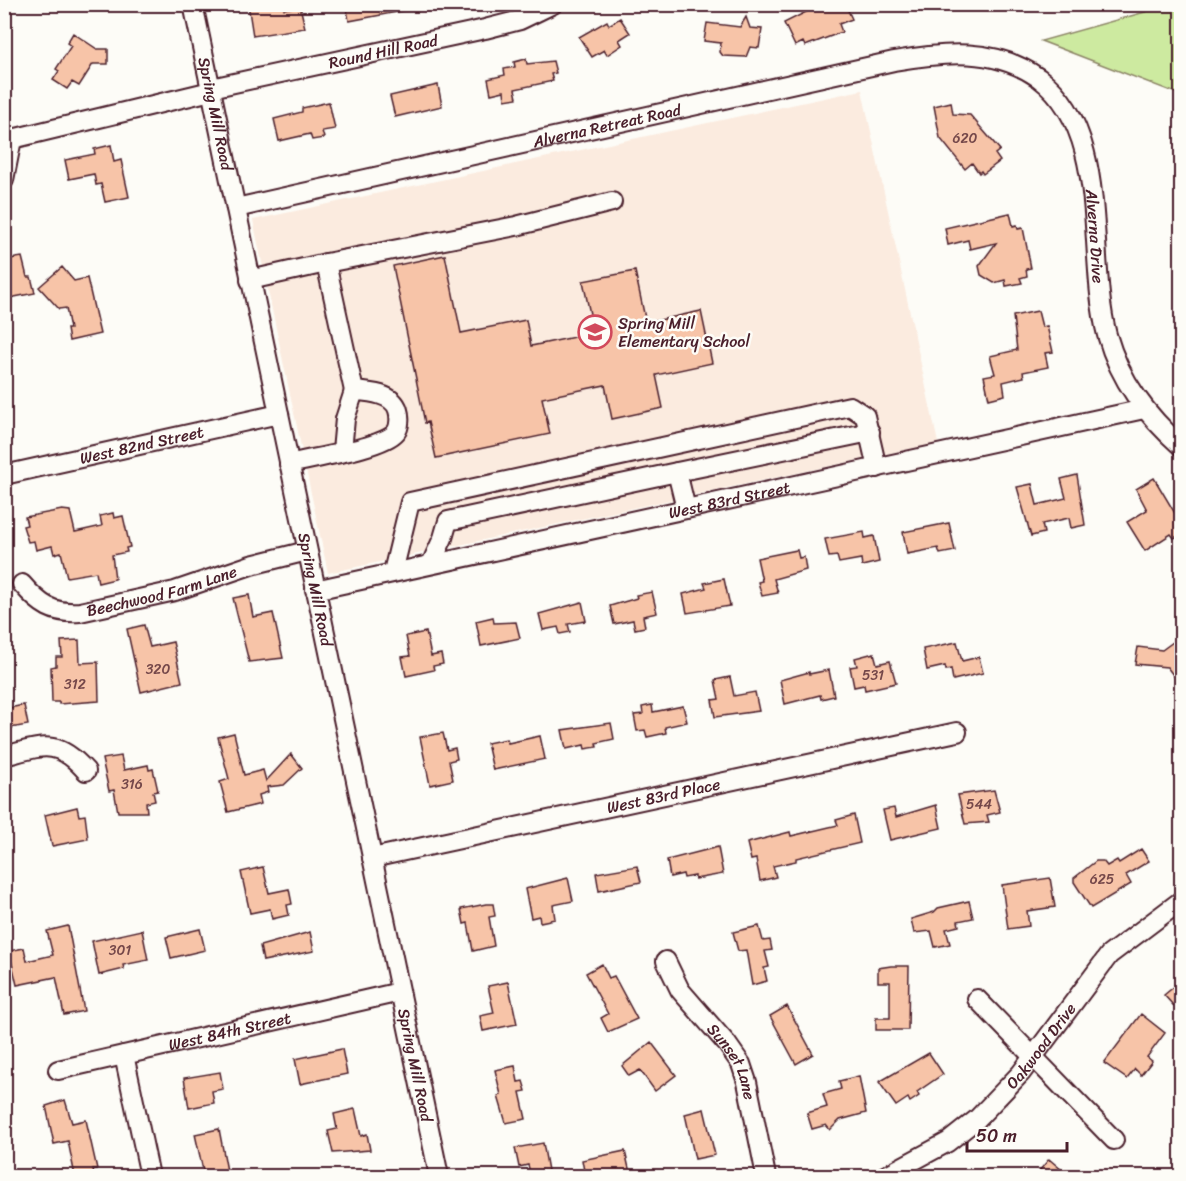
<svg xmlns="http://www.w3.org/2000/svg" width="1186" height="1181" font-family="Sriracha,sans-serif">
<rect width="100%" height="100%" fill="#fdfcf7"/>
<filter id="ink" filterUnits="userSpaceOnUse"><feTurbulence type="fractalNoise" baseFrequency=".0167" numOctaves="2"/><feDisplacementMap in="SourceGraphic" scale="12" xChannelSelector="R" yChannelSelector="G"/><feConvolveMatrix kernelMatrix="1 2 1 2 8 2 1 2 1" color-interpolation-filters="sRGB"/></filter>
<g filter="url(#ink)">
<path fill="#fbebdf" d="M862,90L938,443L328,573L253,220Z"/>
<path fill="#cdeaa0" stroke="#8c8466" stroke-width="1.5" d="M1170,5H1181V95L1041,41Z"/>
<path fill="#f7c4a8" stroke="#4a1f2b" stroke-width="1.5" d="M248,4H283L284,9L300,6L305,28L253,36Z
M346,4H408V10L349,21Z
M822,4H845L852,19L839,24L842,32L805,46L803,42L795,46L784,23Z
M746,17L750,28L762,29L759,48L750,47L746,57L723,56L720,52L721,43L704,41L707,23L740,27Z
M620,18L630,33L619,40L622,45L607,55L604,50L592,57L579,37L607,21L609,25Z
M73,33L97,49H108V64H93L79,86L72,82L67,89L53,80L59,71L56,69L71,46L67,43Z
M526,59L527,64L553,61L556,73L551,74L553,81L515,89L517,98L505,100L504,91L491,94L488,79L505,75L504,69L515,67L514,62Z
M438,85L442,106L395,117L390,96Z
M329,102L335,129L322,131L324,138L312,140L310,134L279,141L274,119L302,112V108Z
M951,102L953,114L970,115L1000,150L995,154L1000,161L983,174L981,171L979,173L972,163L965,169L940,138L934,106Z
M111,145L114,162L121,160L129,197L105,202L101,184L96,185L94,174L69,179L65,160L95,154L94,149Z
M1010,213L1013,226L1017,225L1018,229L1023,228L1031,268L1026,269L1027,276L1020,278L1022,283L1006,286L1005,280L994,283L981,275L979,266L996,243L970,249L968,240L948,245L945,228Z
M445,255L461,333L526,320L531,346L594,333L583,281L635,271L646,323L701,311L712,363L656,375L663,408L612,419L605,385L542,398L550,434L436,458L428,422L425,423L393,266Z
M22,257L27,277H31L35,293L4,299V260Z
M62,267L74,281L87,278L100,334L69,341L67,329H70L66,308L59,309L39,287Z
M1038,311L1042,327L1047,326L1053,352L1045,353L1048,367L1023,372L1024,377L1003,382L1005,395L989,399L984,376L995,374L990,356L1017,350L1013,316Z
M1077,475L1085,525L1071,528L1069,518L1042,524L1044,533L1031,536L1017,487L1032,484L1037,505L1066,498L1061,479Z
M1154,478L1182,525V534L1174,538L1171,534L1145,551L1127,522L1147,510L1136,489Z
M62,510L70,511L75,532L102,526L100,516L113,513L114,518L123,516L130,547L126,548L127,552L112,555L115,579L98,583L96,572L67,577L61,552L54,554L52,546L36,550L34,541L28,542L23,526L27,525L25,517Z
M949,523L955,551L940,554L938,548L907,554L903,532Z
M864,532L865,538L874,536L879,562L862,566L861,559L839,563L837,556L829,557L825,539Z
M797,550L799,558L804,557L806,570L774,579L778,593L762,596L758,582L762,581L757,558Z
M724,579L730,606L687,613L683,594L706,588L704,583Z
M652,592L657,613L643,616L645,627L635,629L633,620L614,624L610,606L637,598L636,595Z
M249,595L253,617L273,613L283,658L249,662L233,598Z
M582,602L586,621L568,624L570,632L560,634L558,627L543,630L539,614Z
M493,617L494,623L516,622L520,638L481,646L476,621Z
M144,625L150,647L173,642L182,682L141,692L127,629Z
M426,632L431,656L441,654L443,664L433,666L434,670L406,676L402,657L410,656L406,636Z
M79,640L80,663L98,662L99,701L59,704V702H52L51,667L56,666V657H62L61,641Z
M957,642L962,661L979,657L983,673L953,680L951,669L946,670L945,666L927,670L923,649Z
M1173,642L1182,654V687L1167,667L1135,664L1138,647L1162,650Z
M874,653L877,664L890,661L896,683L865,690L864,685L854,687L850,667L857,666L855,658Z
M829,670L834,696L821,699L820,695L785,704L780,680L809,672V674Z
M730,677L734,696L755,692L759,711L715,717L712,700L719,699L715,680Z
M24,705L28,725L4,729V709Z
M652,705L653,712L683,706L687,722L665,727L666,733L647,737L645,730L637,731L634,715L643,714L642,707Z
M611,723L614,739L596,743L597,747L585,749L584,745L566,749L562,730Z
M234,733L244,775L263,770L266,781L291,754L302,768L284,785L267,787L268,792L259,795L261,804L228,812L220,782L229,779L218,737Z
M443,733L447,750L455,748L457,759L449,761L453,780L430,785L420,737Z
M540,736L545,759L493,770L487,743L507,739L508,743Z
M121,756L124,770L148,765L149,770L153,769L158,791L153,792L155,801L146,803L147,812H118L114,790L109,791L102,759Z
M994,790L1000,812L987,815L989,822L965,824L958,795Z
M936,805L941,828L890,840L883,810L894,808L896,817Z
M77,807L79,816L85,815L88,839L52,846L45,815Z
M854,815L860,843L796,858V861L773,866L776,877L760,881L756,859L751,860L747,843L790,832L791,836L838,825L836,820Z
M718,847L723,874L695,879V876L684,878L683,874L670,877L667,860Z
M1141,849L1149,861L1126,875L1131,884L1091,908L1074,882V878L1096,861H1103L1107,866L1117,860L1119,863Z
M637,866L641,882L599,891L596,873Z
M263,867L269,893L289,889L292,904L287,905L289,915L272,919L270,909L250,913L241,872Z
M568,878L573,901L553,905L555,919L540,922L539,916L531,918L525,889Z
M1050,878L1055,907L1027,911L1029,926L1008,929L1002,885Z
M969,901L973,918L958,921L959,926L946,929L950,944L935,947L931,931L914,933L911,919L934,912L938,908Z
M486,904H493L495,916L489,917L494,946L473,951L468,923L464,924L461,909Z
M68,926L84,1011L64,1015L56,977L17,985L9,951L24,948L27,961L53,955L47,931Z
M759,926L763,941L770,940L772,950L765,951L769,967L764,968L767,981L752,985L746,950L738,951L733,932Z
M200,929L205,950L171,958L166,937Z
M142,930L148,960L123,965L124,969L99,975L92,941Z
M310,932L314,951L263,961L260,946Z
M602,964L609,978L614,976L637,1019L608,1032L601,1018L608,1014L586,973Z
M891,966H909L908,1030H876V1018H890V982H878V968Z
M1182,980V1015L1164,995Z
M508,982L517,1024L483,1031L480,1016L494,1013L488,986Z
M787,1006L813,1054L796,1064L770,1016Z
M1141,1014L1165,1033L1147,1057L1152,1061L1141,1075L1135,1069L1127,1079L1104,1063Z
M651,1042L676,1075L655,1091L640,1070L629,1076L622,1066Z
M342,1049L347,1074L300,1084L295,1059Z
M929,1053L943,1074L917,1092L919,1096L910,1102L908,1098L896,1106L879,1082Z
M515,1066L518,1082L523,1081L526,1091L520,1092L526,1119L506,1123L498,1096L501,1095L495,1070Z
M220,1072L223,1089L212,1091L214,1103L189,1108L184,1078Z
M859,1076L866,1113L840,1120L830,1130L826,1125L812,1129L807,1113L827,1107L823,1094L841,1089L839,1081Z
M65,1100L72,1123L86,1120L97,1169H93L94,1176H75L68,1141L54,1144L46,1106Z
M355,1109L361,1136L367,1134L370,1150L333,1153L328,1131L337,1129L334,1114Z
M704,1109L715,1155L695,1159L685,1114Z
M219,1129L227,1171L204,1175L195,1134Z
M543,1143L549,1176H531L528,1165L519,1167L515,1148Z
M625,1151L630,1173L614,1176L612,1174L585,1176L582,1160Z
M1049,1159L1069,1176H1035Z"/>
<g fill="none" stroke-linecap="round" stroke-linejoin="round">
<defs>
<g id="minor">
<path id="s1" d="M193,4L439,1176"/>
<path id="s2" d="M211,88L485,29L520,20L553,4"/>
<path d="M4,180L12,139L211,91"/>
<path id="s3" d="M236,208L894,61C944,52 995,47 1039,78C1112,132 1086,255 1107,335C1120,381 1147,416 1182,447"/>
<path d="M326,263L516,226L612,202"/>
<path d="M250,280L326,263L354,391C368,392 393,393 398,410C400,416 400,427 396,432C383,448 312,458 289,464"/>
<path d="M342,451L345,419L354,391"/>
<path d="M677,472L870,432"/>
<path id="s4" d="M4,475L279,414"/>
<path d="M431,564L443,538L448,521L677,472L686,509"/>
<path d="M393,572L410,502L850,406L865,416L877,468"/>
<path id="s5" d="M22,584C40,605 53,614 80,612L175,591L251,565L307,551"/>
<path id="s6" d="M315,590L1144,409"/>
<path d="M4,756C43,746 57,738 86,771"/>
<path id="s7" d="M372,858L957,732"/>
<path id="s8" d="M666,961L680,990L727,1044L741,1064L747,1082L766,1176"/>
<path d="M977,999L1114,1140"/>
<path d="M124,1055L150,1176"/>
<path id="s9" d="M58,1070L400,992"/>
<path id="s10" d="M885,1176L948,1142L977,1119L1021,1073L1109,955L1182,900"/>
</g>
</defs>
<use href="#minor" stroke="#4a1f2b" stroke-width="22"/>
<use href="#minor" stroke="#fdfcf7" stroke-width="18"/>
</g>
</g>
<defs>
<symbol id="school-ring" viewBox="-11 -11 22 22"><circle r="9.5" fill="#fdfcf7" stroke="#d1495b" stroke-width="1.5"/><path d="M0-5L7-2L0 1L-7-2ZM-4 1L0 2.5L4 1V4Q0 6-4 4Z" fill="#d1495b"/></symbol>
</defs>
<g fill-rule="evenodd">
<use href="#school-ring" x="576" y="313" width="38" height="38"/>
</g>
<g text-anchor="middle" dominant-baseline="central" stroke-width="5" stroke-linejoin="round" paint-order="stroke">
<g font-size="14" fill="#75484a">
<text x="965" y="138">620</text>
<text x="158" y="669">320</text>
<text x="873" y="675">531</text>
<text x="75" y="684">312</text>
<text x="132" y="784">316</text>
<text x="979" y="804">544</text>
<text x="1102" y="879">625</text>
<text x="120" y="950">301</text>
</g>
<g font-size="16" fill="#4a1f2b" stroke="#fdfcf7">
<text stroke="none"><textPath href="#s2" startOffset="176">Round Hill Road</textPath></text>
<text stroke="none"><textPath href="#s1" startOffset="112">Spring Mill Road</textPath></text>
<text stroke="none"><textPath href="#s3" startOffset="380">Alverna Retreat Road</textPath></text>
<text stroke="none"><textPath href="#s3" startOffset="998">Alverna Drive</textPath></text>
<text stroke="none"><textPath href="#s4" startOffset="141">West 82nd Street</textPath></text>
<text stroke="none"><textPath href="#s6" startOffset="424">West 83rd Street</textPath></text>
<text stroke="none"><textPath href="#s5" startOffset="152">Beechwood Farm Lane</textPath></text>
<text stroke="none"><textPath href="#s1" startOffset="598">Spring Mill Road</textPath></text>
<text stroke="none"><textPath href="#s7" startOffset="298">West 83rd Place</textPath></text>
<text stroke="none"><textPath href="#s9" startOffset="176">West 84th Street</textPath></text>
<text stroke="none"><textPath href="#s10" startOffset="206">Oakwood Drive</textPath></text>
<text stroke="none"><textPath href="#s8" startOffset="122">Sunset Lane</textPath></text>
<text stroke="none"><textPath href="#s1" startOffset="1084">Spring Mill Road</textPath></text>
</g>
<g font-size="16" fill="#4a1f2b" stroke="#fdfcf7" text-anchor="start">
<text x="618" y="323">Spring Mill<tspan x="618" dy="18">Elementary School</tspan></text>
</g>
</g>
<rect width="1186" height="1181" fill="none" stroke="#fdfcf7" stroke-width="24"/>
<rect x="12" y="12" width="1162" height="1157" fill="none" stroke="#4a1f2b" stroke-width="2" filter="url(#ink)"/>
<path d="M967 1142v9h100v-9" fill="none" stroke="#4a1f2b" stroke-width="3"/>
<text x="976" y="1142" font-size="18" fill="#4a1f2b" stroke="#fdfcf7" stroke-width="4.5" paint-order="stroke">50 m</text>
</svg>
